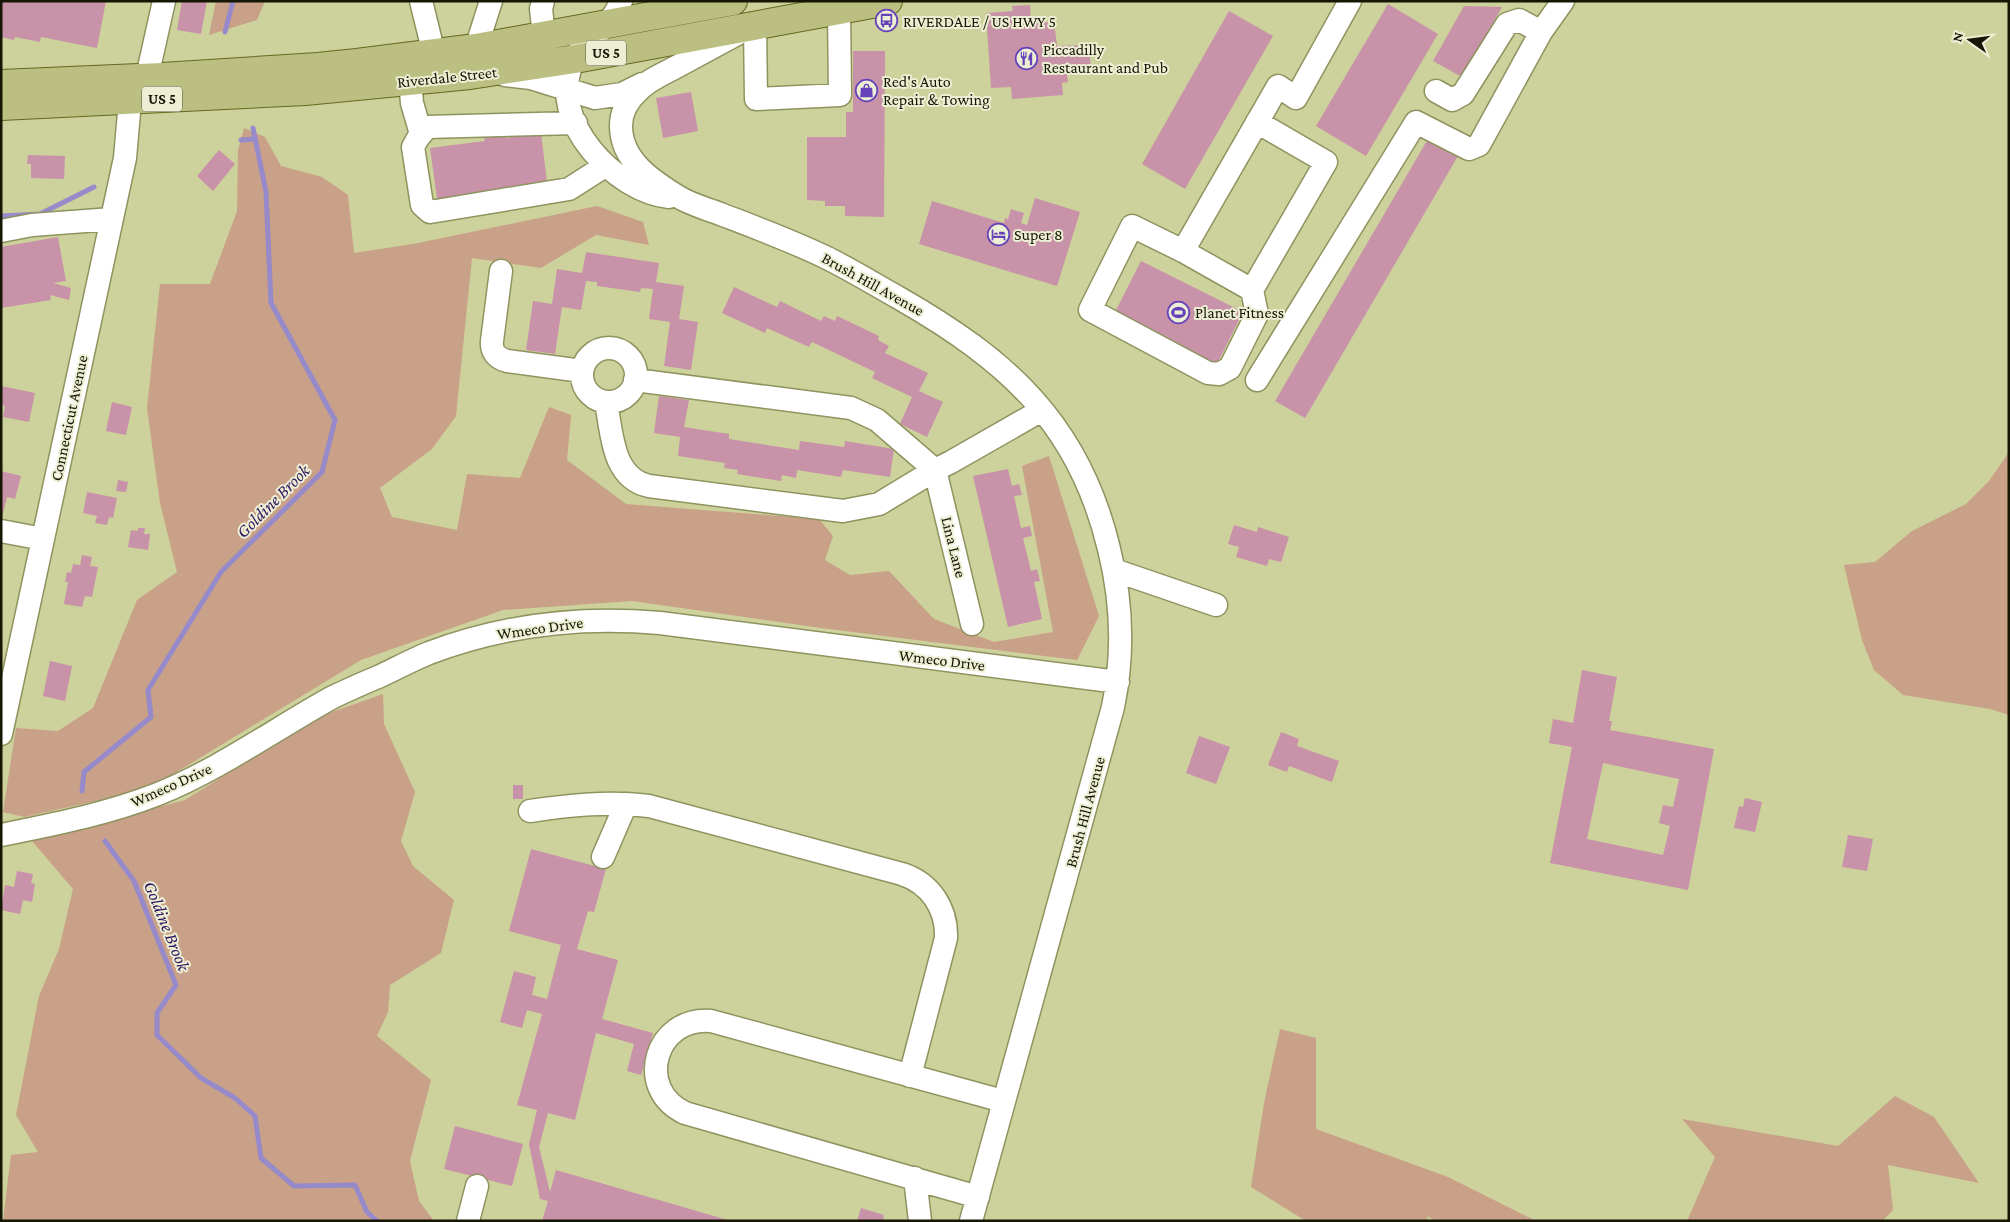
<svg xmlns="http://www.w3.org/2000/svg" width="2010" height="1222" font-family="'Crimson Pro',serif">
<rect width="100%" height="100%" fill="#cdd19b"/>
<path fill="#c9a088" d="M216,1H265L257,20L209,35Z
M244,128L265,137L281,166L322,177L348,195L354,253L413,244L597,206L643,222L649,245L596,235L541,268L472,258L456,416L432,449L380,488L392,517L457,530L467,474L520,478L549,407L571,415L567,460L626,504L819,519L833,536L825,560L850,575L889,571L934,619L994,642L1053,632L1022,466L1049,456L1099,616L1077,660L821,628L632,601L503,610L361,660L157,784L123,795L24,817L3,812L16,728L58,731L93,708L137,600L177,572L160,503L147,408L160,284H210L237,211L238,150Z
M2009,452V715L1990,709L1903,695L1874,670L1862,640L1844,565L1875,562L1912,531L1966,504L1989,481Z
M383,694L384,724L415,792L401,841L413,866L454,900L441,953L390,985L388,1012L377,1036L431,1080L410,1161L419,1201L434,1221H3L11,1155L38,1152L16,1115L39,996L59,949L73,889L32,841L185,800L318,717Z
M1280,1029L1316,1038V1129L1448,1177L1536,1221H1436L1427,1216L1428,1221H1306L1251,1187L1264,1103Z
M1895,1096L1934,1117L1979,1183L1888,1165L1893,1210L1882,1221H1687L1715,1157L1682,1119L1838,1146Z"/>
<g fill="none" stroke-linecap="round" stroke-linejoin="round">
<path stroke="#968aca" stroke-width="5" d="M225,32L233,1
M241,140L255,139
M1,216L40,214L94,187
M82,791L84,772L151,717L148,690L221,572L322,472L335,420L271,303L266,192L253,128
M105,841L134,881L176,985L157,1013V1035L201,1078L235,1098L255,1116L261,1158L294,1186L355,1185L367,1212L377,1221"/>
</g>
<path fill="#c892a9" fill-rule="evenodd" d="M1,1H106L97,48L41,37L40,42L15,37L14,40L1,37Z
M182,1H207L201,34L177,30Z
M1388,4L1438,34L1366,156L1316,126Z
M1030,5L1031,23L1046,22L1052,25L1055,30L1057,46L1089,45L1091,73L1067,75L1068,82L1062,83L1063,95L1012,99L1011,87L991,88L986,13L1013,11L1012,6Z
M1464,6L1502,7L1462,77L1433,61Z
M1229,11L1273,36L1185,189L1142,164Z
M853,51H885L884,217L845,216V206H825V201L807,200V137H846V112H853Z
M691,92L698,131L663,138L656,98Z
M541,133L548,190L438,205L430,148L485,141L484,137L489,134H504L506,138Z
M1428,139L1458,156L1305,418L1275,401Z
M219,150L235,164L213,191L197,176Z
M28,155L65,156L64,179L31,178V164H27Z
M1035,198L1080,212L1057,286L919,244L932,201L1004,223L1005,218L1008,219L1011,209L1024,213L1021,223L1027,225Z
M58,237L66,281L53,283L71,288L69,300L50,295L51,300L1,308V247Z
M586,252L659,263L656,282L684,286L679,319L698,322L691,370L664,366L670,322L649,319L653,289L641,288L640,292L597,286V282L586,281L581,310L562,307L555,354L526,350L533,301L552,304L557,269L582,273Z
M1141,261L1243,312L1217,364L1115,312Z
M734,287L777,307L780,301L821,321L824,316L835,321L837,316L879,336L878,340L889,346L885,353L928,373L919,391L943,402L927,437L900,424L912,397L872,378L875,372L812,342L809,347L767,328L765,333L722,313Z
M1,386L35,393L29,422L3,417L5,406L1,405Z
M659,396L689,400L684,427L729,434V439L799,450L800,441L844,447L845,441L894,449L890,477L843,470L841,477L797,470L796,478L782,475L781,481L737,474L738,470L724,468L725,463L678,456L680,437L654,433Z
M112,402L132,407L126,435L106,431Z
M1008,469L1012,486L1019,484L1022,495L1014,496L1021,528L1030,526L1032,536L1023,538L1031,571L1037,569L1040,581L1034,582L1042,619L1008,627L973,476Z
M1,471L21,476L15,499L7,497L2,518Z
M118,480L128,482L126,492L116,491Z
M87,492L117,498L113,518L109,517L107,525L95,523L97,516L83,513Z
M1234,525L1257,532L1258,527L1289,537L1281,562L1269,559L1267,566L1236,557L1239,547L1228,544Z
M138,528H145L144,534H150L148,550L128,547L131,530L138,531Z
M82,555L92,557L90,566L98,567L92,597L85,596L82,607L64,604L68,582H65L67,572L71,573L73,564L80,565Z
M50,661L72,666L65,701L43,696Z
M1582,670L1617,677L1609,721H1612L1610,730L1714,749L1688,890L1550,863L1572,747L1549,743L1553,719L1573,723ZM1603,763L1679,779L1673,807L1663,805L1659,823L1670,826L1663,855L1587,839Z
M1281,732L1299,739L1297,746L1339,761L1332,782L1289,766L1287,772L1268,765Z
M1199,736L1230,747L1216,784L1186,773Z
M513,785H523V799H513Z
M1745,798L1762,802L1755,832L1734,828L1739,806L1743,807Z
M1848,835L1873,839L1867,871L1842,867Z
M531,849L606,869L594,912L588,911L577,949L618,960L602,1019L653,1033L641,1075L627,1071L634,1044L596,1033L575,1120L548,1113L539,1147L550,1192L556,1170L731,1221H542L548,1201L540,1199L529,1144L537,1110L517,1105L542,1014L527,1010L522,1028L500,1022L514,971L536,977L532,995L547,999L561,945L509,931Z
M17,871L33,874L31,883L35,884L32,902L23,900L20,914L1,910L5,885L14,887Z
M455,1126L523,1144L512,1186L444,1169Z
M861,1208L884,1215L883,1221H857Z"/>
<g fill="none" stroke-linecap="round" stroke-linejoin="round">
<defs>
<path id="minor" d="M421,1L434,54
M543,1L541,9L544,36
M621,1C610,31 584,37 572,64C548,120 614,191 669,197
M755,26L756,99L840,95L839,10
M737,34C717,45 696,56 676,67C663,74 648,80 638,91C628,100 621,112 621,126C621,160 651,180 677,196C691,205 708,209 723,215C757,228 792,241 825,257C850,269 874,284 899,298C1007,360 1079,423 1109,549C1122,601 1124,654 1113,707L971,1221
M476,48L491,1
M505,75L531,78L595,98L622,94L642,84
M147,77L164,1
M410,81L412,103L421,134
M1436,91L1452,100L1463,94L1507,24L1519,20L1541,32L1563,1
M1257,122L1326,162L1252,290L1257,314L1230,368L1219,374L1208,373L1090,310L1132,226L1183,251L1278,86L1296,98L1350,1
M576,123L427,127L418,138L413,147L422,205L430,212L569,189L605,166
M1,231L32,225L112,219
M1183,251L1252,290
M501,271L492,341C491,351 496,358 507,361L582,371
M582 375a27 27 0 1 1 54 0a27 27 0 1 1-54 0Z
M1257,380L1416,122L1469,149L1479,145L1541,32
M606,402C612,433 612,478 649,486L843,511L879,504L935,470L877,420L851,408L635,380
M1,531L43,539
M1114,570L1216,605
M972,624L935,470L951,462L1042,410
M1,734L125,158L130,101
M530,811C570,805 609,801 649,806L902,874C930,883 947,908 946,938L910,1076
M1,835C55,824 107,814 158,794C220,769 275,729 333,697C348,690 363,683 378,677C395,669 412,660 429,653C503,625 582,616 660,623L1118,682
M603,857L626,804
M915,1178L920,1221
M978,1197L685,1113C634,1089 655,1016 711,1021L1003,1101
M468,1221L477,1186"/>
<path id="major" d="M1,84L162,77L318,67L357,63L476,48L733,1
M1,106L305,91L470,75L575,59L888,1"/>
</defs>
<use href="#minor" stroke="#8f935f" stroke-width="25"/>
<use href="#major" stroke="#64681f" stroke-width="30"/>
<use href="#minor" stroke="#fff" stroke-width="22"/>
<use href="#major" stroke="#bcbf82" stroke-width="28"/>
</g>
<defs>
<symbol id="bus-ring" viewBox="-11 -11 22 22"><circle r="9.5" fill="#edefd4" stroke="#6542ba" stroke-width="1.5"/><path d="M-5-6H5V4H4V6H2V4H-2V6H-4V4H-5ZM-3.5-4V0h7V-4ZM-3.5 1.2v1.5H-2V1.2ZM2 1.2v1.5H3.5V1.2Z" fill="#6542ba"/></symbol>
<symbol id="restaurant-ring" viewBox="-11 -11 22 22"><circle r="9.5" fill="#edefd4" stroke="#6542ba" stroke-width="1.5"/><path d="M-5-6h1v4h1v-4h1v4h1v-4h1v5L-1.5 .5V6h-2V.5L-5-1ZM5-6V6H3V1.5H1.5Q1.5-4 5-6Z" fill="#6542ba"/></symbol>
<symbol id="shop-ring" viewBox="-11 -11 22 22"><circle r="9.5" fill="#edefd4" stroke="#6542ba" stroke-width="1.5"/><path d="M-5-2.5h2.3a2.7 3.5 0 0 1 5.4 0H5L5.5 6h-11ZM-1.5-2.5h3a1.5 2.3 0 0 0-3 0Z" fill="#6542ba"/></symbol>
<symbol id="hotel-ring" viewBox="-11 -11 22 22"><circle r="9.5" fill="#edefd4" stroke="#6542ba" stroke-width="1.5"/><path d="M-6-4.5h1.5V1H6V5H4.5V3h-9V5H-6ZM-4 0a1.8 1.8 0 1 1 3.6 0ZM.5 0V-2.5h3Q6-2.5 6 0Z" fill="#6542ba"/></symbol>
<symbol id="stadium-ring" viewBox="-11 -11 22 22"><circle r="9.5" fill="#edefd4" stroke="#6542ba" stroke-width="1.5"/><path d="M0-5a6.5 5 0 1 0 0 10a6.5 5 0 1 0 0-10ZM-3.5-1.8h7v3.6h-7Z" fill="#6542ba"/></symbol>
</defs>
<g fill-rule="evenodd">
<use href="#bus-ring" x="874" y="8" width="25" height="25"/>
<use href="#restaurant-ring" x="1014" y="46" width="25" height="25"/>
<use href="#shop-ring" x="854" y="78" width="25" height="25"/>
<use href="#hotel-ring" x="986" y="222" width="25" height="25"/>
<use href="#stadium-ring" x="1166" y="300" width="25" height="25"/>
</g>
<g text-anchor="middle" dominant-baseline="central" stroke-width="4" stroke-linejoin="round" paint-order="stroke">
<g fill="#edefd4" stroke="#565742" stroke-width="1">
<rect x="586" y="40.5" width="40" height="25" rx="4"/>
<rect x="142" y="86.5" width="40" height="25" rx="4"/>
</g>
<g font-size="15" font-weight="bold" fill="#151603">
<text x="606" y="53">US 5</text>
<text x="162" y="99">US 5</text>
</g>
<g font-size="16" fill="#151603" stroke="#edefd4" text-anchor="start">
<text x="903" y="21">RIVERDALE / US HWY 5</text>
<text x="1043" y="49">Piccadilly<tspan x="1043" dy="18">Restaurant and Pub</tspan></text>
<text x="883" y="81">Red's Auto<tspan x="883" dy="18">Repair &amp; Towing</tspan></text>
<text x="1014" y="234">Super 8</text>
<text x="1195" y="312">Planet Fitness</text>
</g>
<g font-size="16" fill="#151603" stroke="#edefd4">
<text transform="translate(447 77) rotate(-6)">Riverdale Street</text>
<text transform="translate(873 284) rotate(29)">Brush Hill Avenue</text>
<text transform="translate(69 418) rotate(-78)">Connecticut Avenue</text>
<text transform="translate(954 547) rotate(76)">Lina Lane</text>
<text transform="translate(540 628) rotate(-8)">Wmeco Drive</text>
<text transform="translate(942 660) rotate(7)">Wmeco Drive</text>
<text transform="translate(171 785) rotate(-24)">Wmeco Drive</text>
<text transform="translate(1085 812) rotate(-75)">Brush Hill Avenue</text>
</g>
<g font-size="18" font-style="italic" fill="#2f1661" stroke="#edefd4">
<text transform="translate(273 501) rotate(-45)">Goldine Brook</text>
<text transform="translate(167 926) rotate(68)">Goldine Brook</text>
</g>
</g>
<rect width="2010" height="1222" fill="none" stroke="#151603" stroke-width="5"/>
<g transform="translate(1970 40) rotate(284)" stroke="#edefd4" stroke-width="4" paint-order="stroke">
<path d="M0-4L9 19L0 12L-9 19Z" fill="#151603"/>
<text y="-8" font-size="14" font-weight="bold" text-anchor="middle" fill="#151603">N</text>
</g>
</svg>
